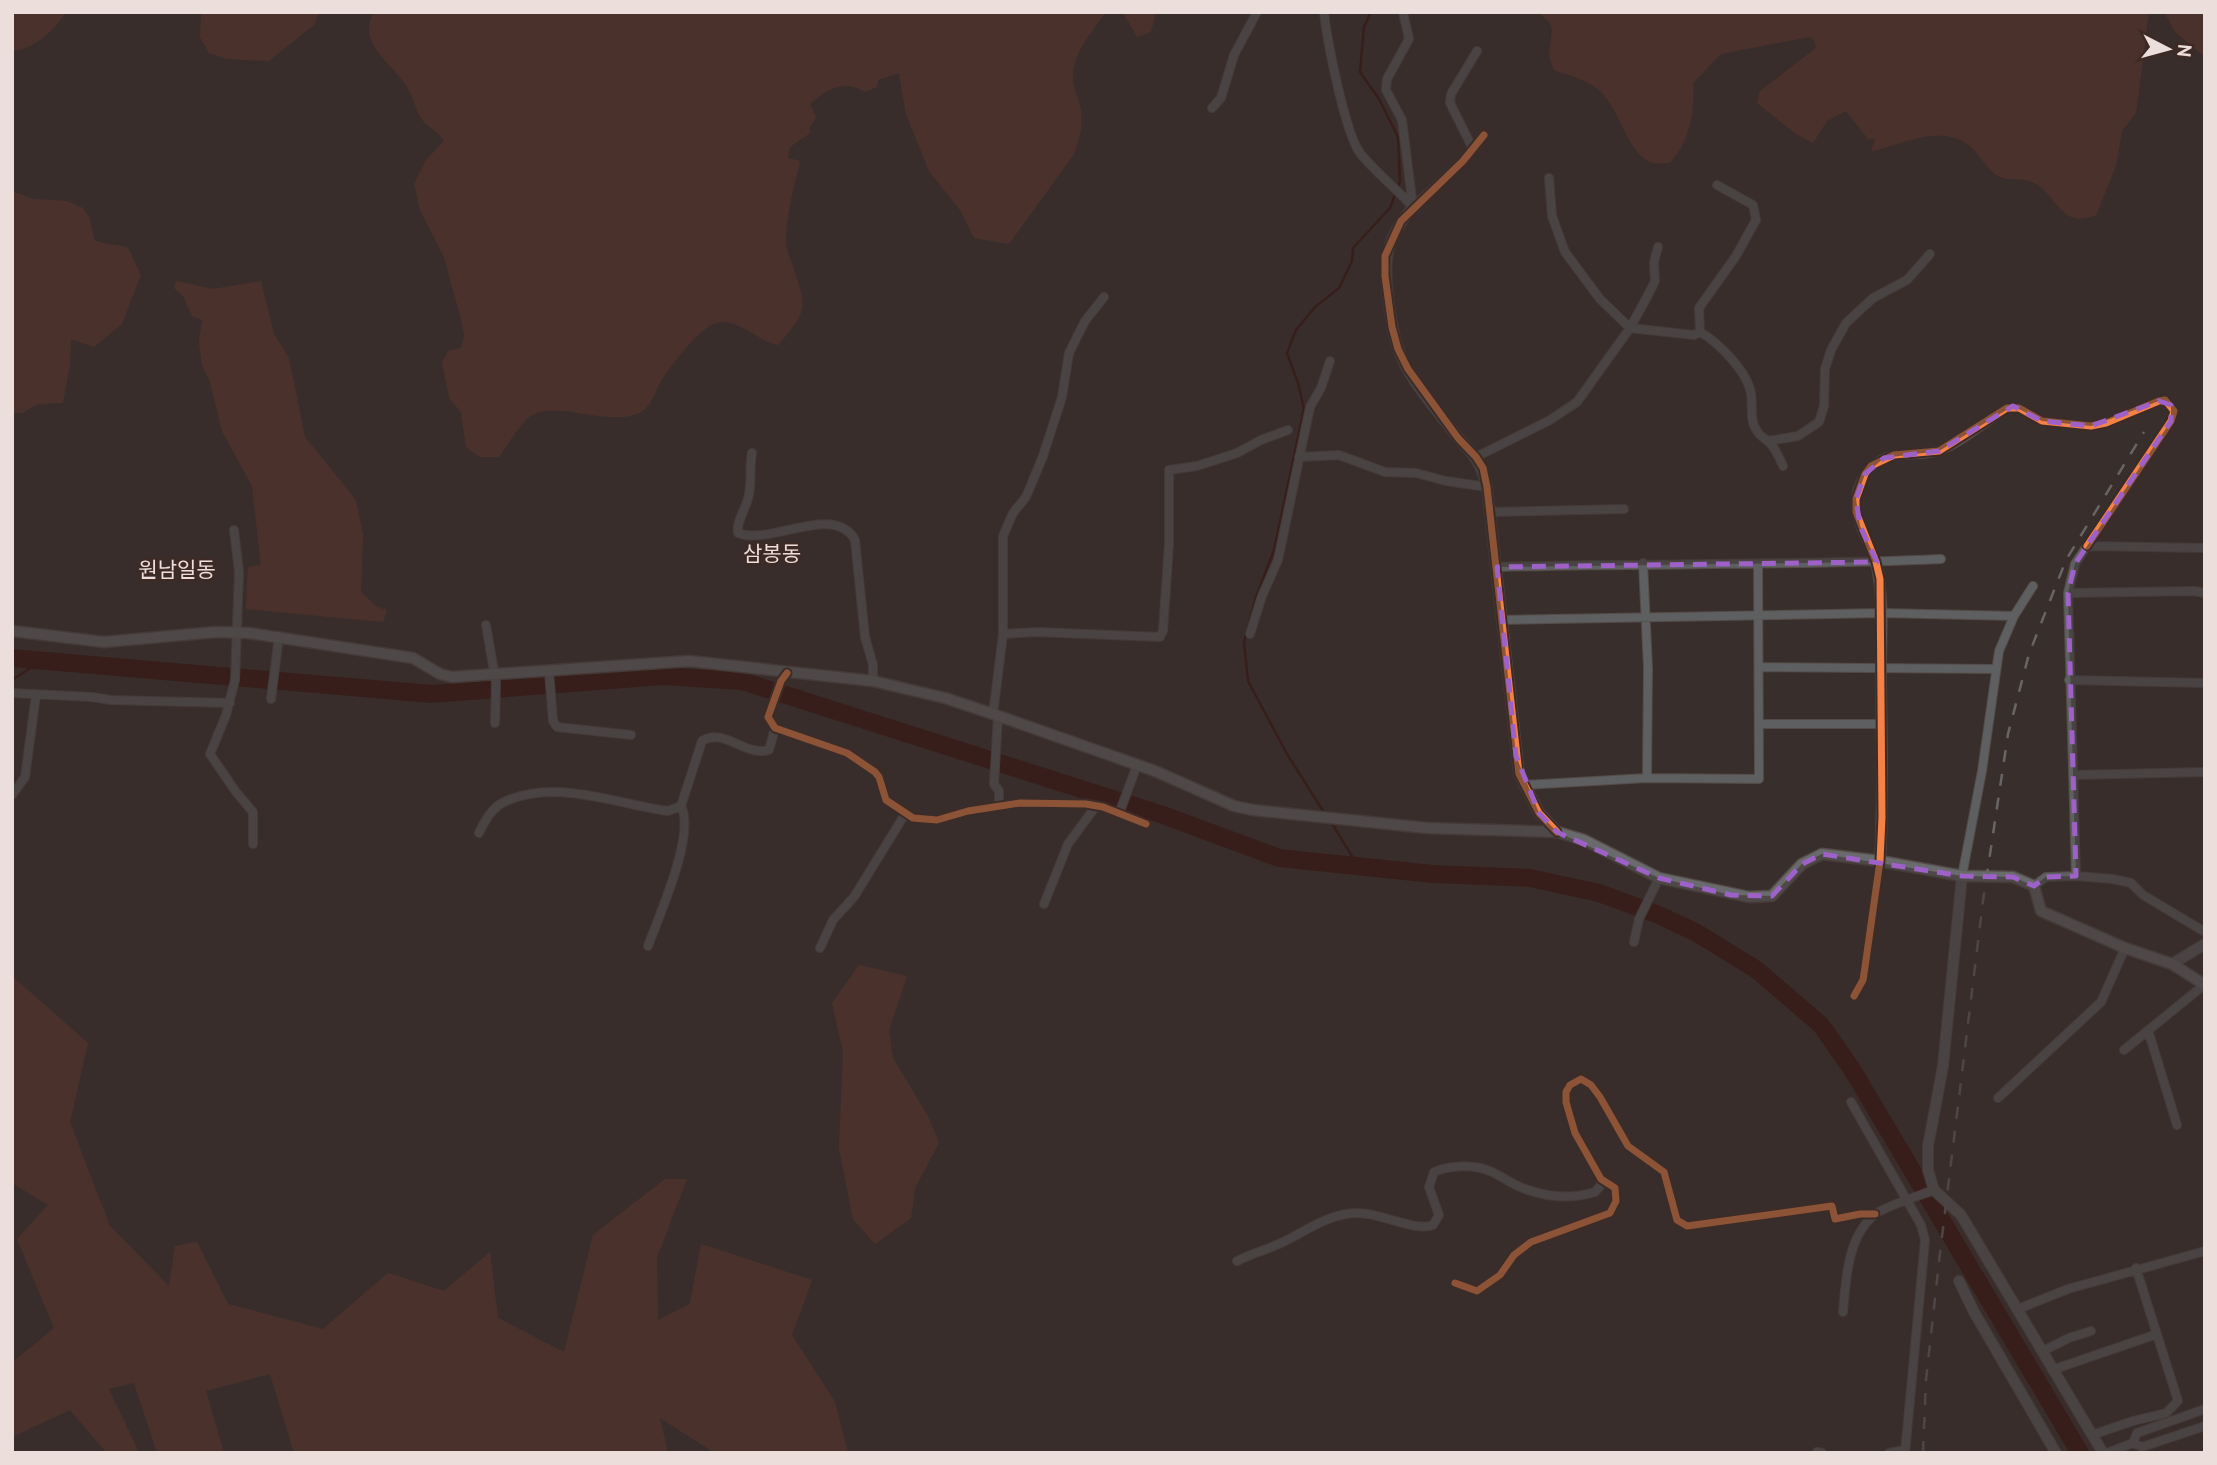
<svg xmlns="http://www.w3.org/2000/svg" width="2217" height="1465" font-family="'PT Sans','Noto Sans KR',sans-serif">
<rect width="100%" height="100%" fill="#382e2b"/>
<path fill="#62362b" d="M12,12H66C55,30 33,50 12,51Z
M201,12H319L314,25L269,61L227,59L209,53L200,37Z
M374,12H1106C1093,30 1074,52 1073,74C1072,84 1076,92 1079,101C1084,119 1081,137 1074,154L1009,244L974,238L960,210L929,171L906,114L899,73L878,80L877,87L865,92C844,79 827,89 810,104L816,117L809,129L810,133L790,147L788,158L800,161C794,187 786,214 786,241C786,250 791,259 793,267C808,309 807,311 778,345C756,341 736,315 714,324C698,329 673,364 663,378C654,391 654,405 639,413C608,428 553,397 528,418C517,428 508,445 499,457H480L466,447L461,412L449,398L442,363L448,351L461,348L464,335L462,322L451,283L444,257L420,210L414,184L426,160L444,141C436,128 431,130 424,122C416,113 414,97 407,87C392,62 356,44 374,12Z
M1123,12H1156L1151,32L1137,37Z
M1538,12H2149L2136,113L2122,131L2116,166L2096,215C2058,231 2058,191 2030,181C2017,177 2005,183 1994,173C1980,161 1975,144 1955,138C1926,129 1898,146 1871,151L1875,139H1868L1846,111L1827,121L1813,143L1796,134L1757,103L1760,91L1816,48L1814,40L1809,37L1721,54L1693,83C1695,113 1689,141 1670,163C1665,163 1658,164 1653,163C1629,156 1620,112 1603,94C1592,81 1570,76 1554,70L1549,56L1552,30L1550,23Z
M2164,12H2205V57L2175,32Z
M12,191L33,199L67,201L83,208L90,219L94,240C106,246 116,243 128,248L141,275L122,324L94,347L71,339L70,364L63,403L38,404L22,413H12Z
M176,281L213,289L261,281L274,334L289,358L305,437L356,500L363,535L361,592L377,607L387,610L383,622L246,609L248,567L261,565L252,486L222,431L210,382L202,365L199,342L202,320L192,316L183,296L174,288Z
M859,965L907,976L889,1030L893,1058L929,1118L939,1143L915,1188L911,1218L875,1244L853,1219L839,1148L843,1052L832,1003Z
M12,976L88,1043L70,1122L110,1226L169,1286L175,1246L197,1242L228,1304L323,1329L388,1273L444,1291L490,1252L498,1318L564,1352L593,1235L665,1179H687L657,1258L658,1320L690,1304L701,1244L812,1280L792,1335L835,1402L848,1453H715L660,1418L668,1453H294L270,1374L206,1391L224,1453H157L134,1383L109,1389L139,1452L107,1453L70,1410L12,1437V1363L54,1328L17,1239L48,1205L12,1183Z"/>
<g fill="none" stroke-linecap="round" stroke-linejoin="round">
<path stroke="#380c05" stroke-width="2.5" d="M12,680L41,661
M1325,814L1287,754L1248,681L1244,642L1256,597L1274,550L1304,409L1298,383L1287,353L1296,330L1315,307L1339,288L1352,261L1353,248L1390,208L1400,181L1398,137L1379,99L1360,72L1364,27L1371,12
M1331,822L1358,866"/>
<path stroke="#380c05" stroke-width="18" d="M12,658L432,694L663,676L742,681L1163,815L1279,858L1433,874L1530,878L1599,893L1659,915L1697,933L1757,970L1821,1025L1853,1071L2080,1453"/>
<defs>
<path id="minor" d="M1324,12C1327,40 1345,133 1360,153C1374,171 1397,189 1413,207
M1403,12L1409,39L1387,79L1386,90L1402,120L1413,207
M1212,108L1221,98L1234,55L1257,12
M1473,149L1450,103L1451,94L1477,51
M1549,178L1552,216L1565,252L1600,299L1630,328L1694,335L1700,332L1699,308L1736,256L1756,220L1753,205L1717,185
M1413,207L1463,161L1484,135
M1700,332C1718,342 1748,372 1751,394C1753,406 1749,420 1757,431C1760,436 1765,439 1769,442C1776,449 1779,457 1783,466
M1768,441L1798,436L1819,422L1824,406L1825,369L1831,350L1846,323L1873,298L1907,280L1930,254
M752,453C749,467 752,480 749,494C747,508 736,520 738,533C771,546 834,502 855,540L865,637L873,665V681
M1299,457L1339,455L1385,472L1416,473L1446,481L1487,487
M1476,457L1550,420L1577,402L1630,328L1647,297L1655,281L1654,262L1658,247
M1490,512L1624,509
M234,530L239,572L235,680L226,715L210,754L236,792L253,812V844
M1876,562C1870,546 1859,529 1856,512C1852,486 1869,459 1895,455C1909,453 1924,456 1938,451C1958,445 1988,420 2007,408H2019L2042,421L2091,426L2106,423L2159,401L2165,400L2174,411L2171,421L2087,546
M1643,563L1648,668L1647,778
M1497,567C1645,563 1793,566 1941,559
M2068,593L2194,591L2205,593
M1502,620L1882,613L2014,616
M486,625L496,683L495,723
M1003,634L1037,632L1160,637L1163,631L1169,544V470L1197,466L1237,453L1261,440L1288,430
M1250,634L1262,596L1278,560L1310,407L1321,388L1330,361
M1759,667L1996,669
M549,672L553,721L557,727L631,735
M787,673L781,681L768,717L775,728L847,753L875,772L879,777L886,800L913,818L937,820L968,811L1020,803L1086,804L1103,807L1146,824
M2069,680L2205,683
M12,693L92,697L111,700L230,703
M271,699L279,636
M993,714L1003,634V536L1013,513L1026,497L1043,456L1062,397L1069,353L1085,321L1104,297
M998,716L994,784L999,791V805
M1759,724H1882
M2073,775L2205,772
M1523,785L1647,778L1759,779L1758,564
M12,795L25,777L36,695
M1119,814L1137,765
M479,833C484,822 491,809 502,803C552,777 616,804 668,811L681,806
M1962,876L1982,771L1999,651L2014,616L2033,586
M2076,876L2113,879L2131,883L2143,895L2205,932
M2034,886L2046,877L2076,876L2068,593L2075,564L2087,546L2205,548
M1044,904L1068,844L1096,806
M1634,942L1639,919L1659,878
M648,946C659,916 696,834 681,806L702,741C724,727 745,757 769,750L775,728
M820,948L833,920L854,897L905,814
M1854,996L1863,980L1880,861
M2148,1030L2177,1125
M2124,1050L2204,985
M1998,1098L2101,1002L2125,948
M1851,1102L1921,1225L1925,1240L1905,1453
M1237,1261C1252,1253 1267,1250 1283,1242C1306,1231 1331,1212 1359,1213C1379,1213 1417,1232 1433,1225L1439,1215L1429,1187L1434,1172C1449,1165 1475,1164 1492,1172C1503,1177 1513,1185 1525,1189C1547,1197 1572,1199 1595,1192L1601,1185V1179
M1455,1283L1477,1291L1500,1275L1514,1255L1531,1242L1610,1213L1616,1201L1615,1188L1601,1179L1575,1133L1566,1102V1092L1570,1085L1581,1079L1591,1085L1600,1097L1628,1146L1664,1172L1677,1220L1687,1226L1832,1206L1835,1219L1860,1214H1875
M2018,1309L2068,1289L2205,1251
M1843,1312C1846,1280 1847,1238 1874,1215C1883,1207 1921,1195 1934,1190
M2043,1351L2069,1338L2091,1331
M2052,1370L2157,1334
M2092,1435L2133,1421L2166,1413L2178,1401L2136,1268
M2133,1443L2137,1433L2205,1409
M1817,1452L1822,1453
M1889,1453L1905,1450
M2107,1453L2133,1443L2142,1447L2205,1426"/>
<path id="tertiary" d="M1413,207C1387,237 1383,257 1388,296C1390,313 1392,331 1398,348C1408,378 1432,404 1451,429C1469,452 1479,455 1487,487L1519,774L1539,813L1557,832
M1876,562C1884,598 1881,634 1881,670C1881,734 1884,797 1880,861
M1962,876L1943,1066L1928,1146V1170L1934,1190L1961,1215L2103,1453
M2172,964L2205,944
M1959,1281L1974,1312L2056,1453"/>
<path id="secondary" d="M12,631L104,642L216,632L249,633L413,658L440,674L452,677L689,661L873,681L945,698L993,714L1155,771L1234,806L1253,810L1427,828L1557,832L1584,840L1659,878L1749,897L1772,896L1802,864L1822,854L1880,861L1962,876L2013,877L2034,886L2041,911L2125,948L2172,964L2205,985"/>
</defs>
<use href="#minor" stroke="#544b48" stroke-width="10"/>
<use href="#tertiary" stroke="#544b48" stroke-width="12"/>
<use href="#secondary" stroke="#544b48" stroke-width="13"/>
<use href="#minor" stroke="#5e5f60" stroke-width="8"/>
<use href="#tertiary" stroke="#5e5f60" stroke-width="10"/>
<use href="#secondary" stroke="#686a6b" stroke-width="10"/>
<path stroke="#696566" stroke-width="2.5" stroke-dasharray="12 12" stroke-linecap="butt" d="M1923,1453L1926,1380L1940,1253L1983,901L2008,734L2029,654L2066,560L2144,432"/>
<defs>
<path id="cycleway" d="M1484,135L1463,161L1401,221L1385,256V276L1392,327L1398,349L1408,369L1458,438L1476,457L1483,468L1487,487L1519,774L1539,813L1557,832
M787,673L781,681L768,717L775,728L847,753L875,772L879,777L886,800L913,818L937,820L968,811L1020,803L1086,804L1103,807L1146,824
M1854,996L1863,980L1865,967L1880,861L1882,817L1880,579L1876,562L1856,512V499L1865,474L1871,466L1894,455L1939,451L2007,408H2019L2042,421L2091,426L2106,423L2159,401L2165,400L2174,411L2171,421L2087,546
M1455,1283L1477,1291L1500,1275L1514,1255L1531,1242L1610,1213L1616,1201L1615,1188L1601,1179L1575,1133L1566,1102V1092L1570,1085L1581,1079L1591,1085L1600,1097L1628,1146L1664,1172L1677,1220L1687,1226L1832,1206L1835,1219L1860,1214H1875"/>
</defs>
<use href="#cycleway" stroke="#3e2a25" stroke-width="11"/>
<use href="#cycleway" stroke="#f48246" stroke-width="7"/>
</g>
<path d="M0 0H2217V1465H0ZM2159,401L2171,405V421L2075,564L2068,593L2076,876L2046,877L2034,886L2013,877L1962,876L1822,854L1802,864L1772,896L1731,895L1659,878L1557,832L1539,813L1516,756L1497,567L1877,562L1860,526L1856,499L1865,474L1884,458L1939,451L2013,406L2042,421L2091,426Z" fill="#382e2b" fill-opacity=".55" fill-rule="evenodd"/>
<path fill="none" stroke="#9d61c7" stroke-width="5" stroke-dasharray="14 9" stroke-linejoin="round" d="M2159,401L2171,405V421L2075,564L2068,593L2076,876L2046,877L2034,886L2013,877L1962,876L1822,854L1802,864L1772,896L1731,895L1659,878L1557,832L1539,813L1516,756L1497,567L1877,562L1860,526L1856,499L1865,474L1884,458L1939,451L2013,406L2042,421L2091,426Z"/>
<g text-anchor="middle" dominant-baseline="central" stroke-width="5" stroke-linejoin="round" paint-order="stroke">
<g font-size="21" fill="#ecdedb" stroke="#3e2a25">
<text x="772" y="553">삼봉동</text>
<text x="177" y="569">원남일동</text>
</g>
</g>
<rect width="2217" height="1465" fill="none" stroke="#ecdedb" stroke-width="28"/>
<g transform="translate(2168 49) rotate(96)" stroke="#3e2a25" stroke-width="5" paint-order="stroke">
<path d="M0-5L12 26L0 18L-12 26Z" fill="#ecdedb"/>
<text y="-10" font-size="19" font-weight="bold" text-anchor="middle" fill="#ecdedb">N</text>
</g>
</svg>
